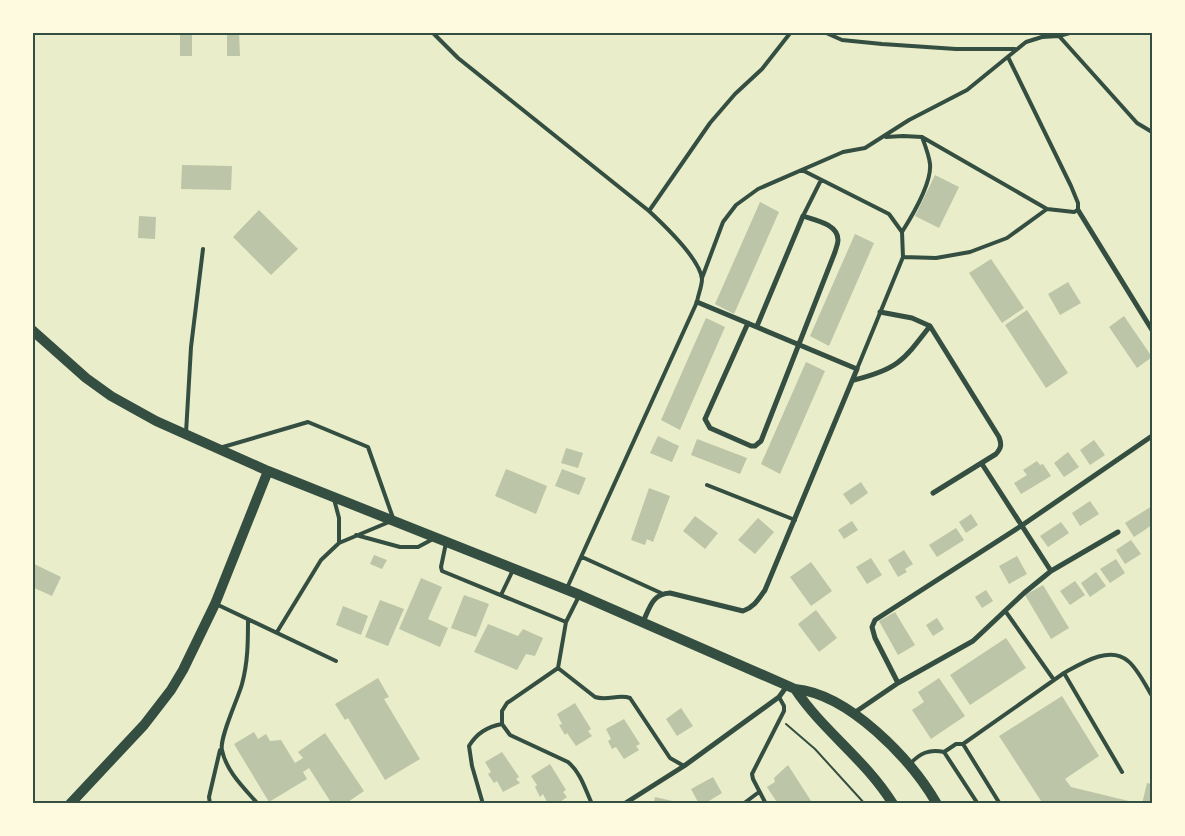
<svg xmlns="http://www.w3.org/2000/svg" width="1185" height="836" font-family="Raleway,sans-serif">
<rect width="100%" height="100%" fill="#e9edc9"/>
<path fill="#bcc5a7" d="M180,32H192V56H180Z
M227,32H239L240,56H227Z
M182,165L232,166L231,190L181,189Z
M935,175L959,187L939,228L915,216Z
M760,202L779,212L734,314L715,304Z
M259,210L298,249L271,275L233,237Z
M139,216L156,217L155,239L138,238Z
M855,234L874,243L829,346L810,336Z
M991,259L1024,308L1002,323L969,273Z
M1068,282L1081,303L1060,315L1048,294Z
M1027,310L1068,373L1046,388L1005,325Z
M1124,316L1152,357L1137,368L1109,327Z
M706,318L725,327L680,430L661,420Z
M806,362L825,371L780,474L761,464Z
M658,436L679,446L672,462L650,453Z
M697,439L747,458L740,474L691,455Z
M1094,440L1105,455L1090,465L1080,450Z
M566,448L583,453L578,468L561,463Z
M1068,452L1079,467L1064,477L1054,463Z
M1037,461L1040,465L1043,464L1051,476L1021,494L1014,483L1027,475L1023,470Z
M506,469L547,486L536,514L495,496Z
M562,469L586,478L579,495L555,486Z
M861,482L868,493L851,505L843,494Z
M649,488L670,496L653,542L647,539L645,545L631,540Z
M1090,501L1099,514L1080,526L1072,513Z
M1152,506V525L1134,537L1125,523Z
M971,514L978,525L966,533L959,522Z
M695,516L718,533L705,549L683,531Z
M758,518L774,532L755,554L738,540Z
M852,521L858,530L844,539L838,530Z
M1061,522L1069,533L1048,547L1040,536Z
M956,528L964,540L937,557L929,545Z
M1131,540L1141,554L1125,564L1116,550Z
M904,550L913,564L905,569L907,572L898,577L888,560Z
M374,555L387,560L382,569L370,564Z
M1017,556L1027,574L1009,584L999,566Z
M871,558L882,575L867,584L856,567Z
M1116,559L1125,573L1110,583L1100,569Z
M811,562L832,591L811,606L790,577Z
M32,563L61,577L52,596L32,587Z
M1096,572L1106,586L1090,597L1081,583Z
M421,578L442,587L428,619L448,628L440,647L399,629Z
M1075,581L1085,595L1070,605L1060,591Z
M1043,585L1069,628L1051,639L1025,595Z
M986,590L993,601L982,608L975,597Z
M464,595L489,604L476,637L451,628Z
M380,600L404,609L388,646L365,637Z
M343,606L368,616L361,635L336,625Z
M816,610L837,638L819,652L798,624Z
M895,612L915,645L898,655L879,621Z
M937,618L944,629L933,636L926,625Z
M488,624L518,636L523,629L543,638L535,656L526,654L517,670L474,652Z
M1006,638L1026,668L970,705L950,675Z
M378,678L389,697L384,699L420,759L385,780L348,718L345,720L335,704Z
M939,678L965,716L931,739L912,710L924,702L918,692Z
M1062,696L1099,756L1065,779L1071,787L1141,804H1043L999,736Z
M575,703L591,729L588,731L592,736L576,746L567,733L565,735L559,725L562,724L557,714Z
M681,708L693,726L677,736L666,719Z
M624,719L640,744L636,746L639,750L624,759L616,747L612,749L608,741L611,739L606,729Z
M254,732L258,739L266,734L270,741L281,740L295,763L303,758L298,752L325,733L364,791L345,804H332L309,768L303,772L307,779L269,802L234,744Z
M502,752L519,777L516,779L520,783L503,792L497,781L494,783L488,774L491,772L485,762Z
M550,764L566,790L563,792L567,797L557,804H548L543,794L540,797L535,787L537,785L531,776Z
M788,765L813,804H778L767,787L775,782L774,778Z
M713,777L722,793L704,804H699L691,789Z
M1147,783L1152,784V804H1142Z
M655,797L681,803L680,804H654Z"/>
<g fill="none" stroke-linecap="round" stroke-linejoin="round">
<path stroke="#344e41" stroke-width="2" d="M786,724L815,749L865,804"/>
<path stroke="#344e41" stroke-width="4" d="M432,32L458,58L649,211
M824,32L842,40L882,44L956,49H1015
M1059,36L1137,123L1152,132
M1008,57L1071,186L1078,203V210L1074,212L1047,209
M886,137L903,136L922,137L1047,209L1007,238L970,252L936,258L903,257
M802,170L889,214L902,232L903,257L857,369
M803,216L821,180
M902,232C912,216 932,183 930,164C929,155 925,145 922,137
M702,278L723,222L736,205L758,189L843,152L865,148L909,120L967,90L1026,42L1042,37L1059,36L1073,32
M186,433L191,347L203,249
M223,447L308,422L368,447L393,518
M707,485L795,520
M334,499L339,518V543
M356,535L400,547H418L433,539
M446,543L441,567L442,571L566,622
M582,557L661,593
M567,588L697,302C698,295 702,286 702,279C700,259 663,224 649,211L710,123L735,94L762,69L791,32
M501,595L513,570
M579,596L566,622L558,668L595,697C607,701 619,694 630,698L670,758L684,766
M216,604L336,661
M1006,612L1054,680
M248,619C248,641 248,662 242,684C238,699 219,738 222,750C226,771 244,788 258,804
M277,632L321,560L339,543L389,522
M558,668L507,703L502,711V724L510,735L568,762C581,773 585,789 592,804
M1064,673L1122,772
M963,744L1064,673C1082,663 1110,645 1128,661C1137,668 1146,686 1152,696
M944,752L978,804
M910,764C920,753 929,749 944,752L956,744H963L1000,804
M210,804L209,797L220,750
M483,804L472,766L469,746C477,733 487,727 502,724
M743,804L759,792
M766,804L753,779L752,774L784,711V706L779,697"/>
<path stroke="#344e41" stroke-width="5" d="M1078,210L1152,330
M880,312L912,318L930,326L999,437C1002,445 1001,448 996,454L933,493
M748,323L705,419L710,428L751,446H755L761,441L835,252C836,248 838,244 838,240C838,224 815,220 803,216L757,326
M854,380C898,369 903,361 930,326
M982,464L1051,571
M643,622C650,607 652,594 670,593L743,611C754,607 758,600 765,590L857,369L697,302
M898,683L875,638L872,627L875,620L1021,526L1152,436
M854,713L898,683L973,641L1024,593L1051,571L1118,532
M624,804L684,766L779,697L787,686"/>
<path stroke="#344e41" stroke-width="10" d="M32,330L86,378L111,396L156,421L268,471L580,595L795,689C849,694 911,759 937,804
M795,689C823,731 865,759 893,804
M70,804L144,725L171,690L183,670L215,604L268,471"/>
</g>
<rect width="1185" height="836" fill="none" stroke="#fefae0" stroke-width="68"/>
<rect x="34" y="34" width="1117" height="768" fill="none" stroke="#344e41" stroke-width="2"/>
</svg>
